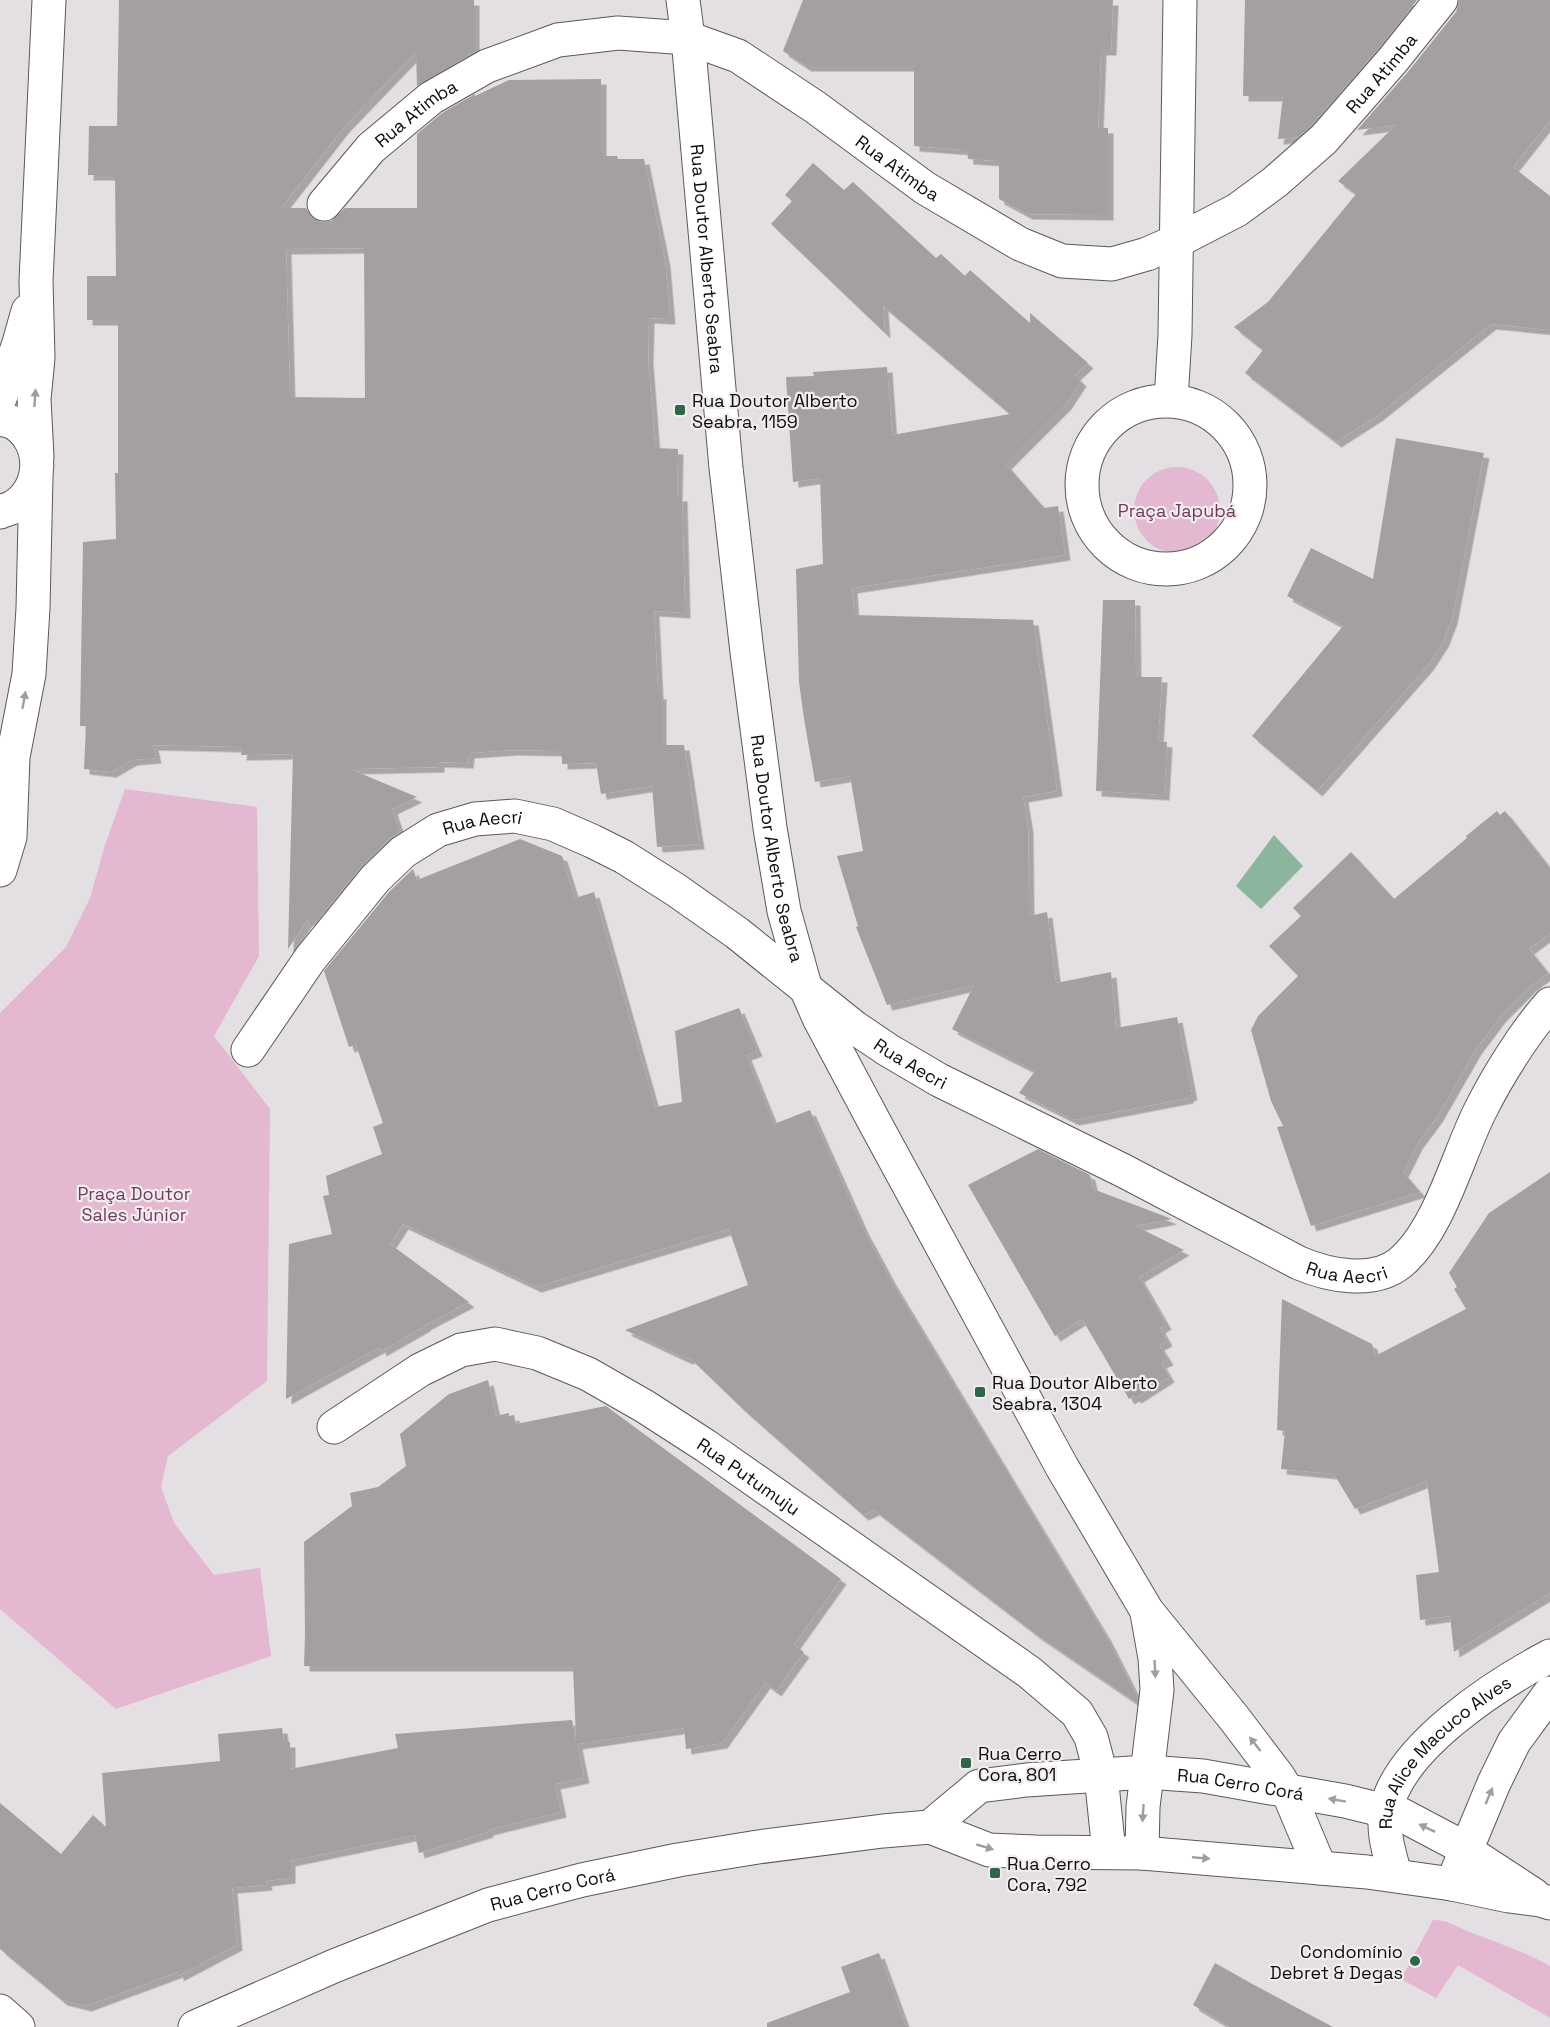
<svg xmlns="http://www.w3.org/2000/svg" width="1550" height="2027" font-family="'Space Grotesk',sans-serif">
<defs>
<filter id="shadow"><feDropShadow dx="5.5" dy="5.5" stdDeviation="0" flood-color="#0004"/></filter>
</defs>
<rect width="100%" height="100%" fill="#e4dfe2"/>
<path fill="#e4b8d0" d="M1134 510a43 43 0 1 1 86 0a43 43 0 1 1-86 0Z
M125,789L257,807L259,956L214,1036L270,1109L267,1381L168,1456L161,1487L174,1523L214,1575L260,1568L271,1656L116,1709L0,1609V1013L66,947L90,898L105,845Z
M1433,1920C1448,1920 1459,1928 1472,1933C1499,1943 1525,1952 1550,1966V2018L1458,1965L1436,1998L1401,1979Z"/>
<path fill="#8bb69d" d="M1274,835L1303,866L1261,909L1236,886Z"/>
<path fill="#a4a0a2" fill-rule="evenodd" filter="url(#shadow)" d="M119,0H474V52L417,86L416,52L344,127L281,208H306L312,218L321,222L331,221L345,208H417V134L442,113L475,94V96L509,80L601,79V156H617L618,159H644L665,261L670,319L649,318L648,358L655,448L678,449L677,496H682L685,613L654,611L658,694H661V745H684L699,844L657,847L652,786L601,794L596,763L562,764V751L514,750L469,753L468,763L439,762V767L350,769L417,797L392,809L400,832L390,838L362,866L311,928L308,919L288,949L293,754L241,755L242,747L153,745L156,758L132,760L111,772L84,769L86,726H80L83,542L116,539L115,473H118V320H87V276H116L115,175H88L89,126H117ZM364,248L365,398L290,397L286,249Z
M803,0H1113L1111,50H1101L1098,128H1108V215L1027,214L999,199V161L968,159L967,150L914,146V66H806L783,51Z
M1245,0H1417L1378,49L1311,126L1298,137L1278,139L1283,96H1243Z
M1459,0H1550V120L1513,167L1550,196V330L1491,324L1378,415L1336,442L1245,373L1263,350L1234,327L1268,302L1356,194L1338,181L1396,125L1357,130L1407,73L1456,12Z
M813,163L844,190L853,182L936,258L941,254L965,276L970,270L1030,323V313L1088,363L1075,375L1081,381L1066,404L1006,464L1044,508L1058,506L1065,555L852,588L854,615L1033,620L1057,791L1023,797L1028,827L1029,916L1047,912L1056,983L1111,972L1116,1028L1177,1017L1192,1095L1188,1096V1098L1074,1120L1019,1093L1035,1071L952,1029L974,985L887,1005L877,980L856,927L858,926L837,856L863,851L850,776L815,782L804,719L799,682L796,569L823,564L820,478L793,482L786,377L814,376L813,372L887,367L892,435L1010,414L883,306L885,333L771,224L792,201L785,195Z
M1396,438L1484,453L1452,619L1443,642L1428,665L1317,791L1252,736L1343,626L1287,596L1311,548L1373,579Z
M1103,600H1135L1136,677H1162L1158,741L1167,742L1164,795L1096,791Z
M1497,811L1500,815L1505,811L1550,868V933L1529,949L1548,973L1531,986L1501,1016L1476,1049L1437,1117L1417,1144L1403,1172L1420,1192L1311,1226L1277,1127L1283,1126L1271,1101L1251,1030L1258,1016L1298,976L1269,946L1301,916L1293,908L1351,852L1394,899L1467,838L1466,836Z
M520,839L562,856L575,898L594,892L655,1107L682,1102L675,1031L739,1008L757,1051L746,1055L774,1124L810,1110L863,1228L891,1280L1106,1636L1137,1697V1703L1037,1635L874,1510L863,1515L744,1410L690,1358L687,1359L625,1330L748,1285L729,1229L536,1287L403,1224L390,1244L469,1302L425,1325V1326L381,1351L380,1347L286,1399L289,1244L332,1234L323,1196L329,1195L326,1176L382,1154L373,1127L383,1123L356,1045L349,1047L324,971L389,892L413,869L417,880Z
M1038,1149L1090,1175L1093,1189L1172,1219L1135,1226L1184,1250L1139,1277L1166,1324L1160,1328L1167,1341L1159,1345L1168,1360L1161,1363L1169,1377L1136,1398L1134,1396L1129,1399L1082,1319L1055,1336L968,1185Z
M1550,1172V1593L1454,1652L1450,1616L1420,1620L1416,1575L1439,1572L1427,1481L1355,1509L1334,1474L1281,1469L1285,1431L1277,1430L1282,1299L1372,1344L1375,1356L1466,1309L1454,1289L1457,1287L1449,1273L1489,1213Z
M488,1380L496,1416L509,1413V1416L514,1415L516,1424L606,1406L841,1579L794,1645L804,1652L776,1691L765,1683L722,1743L686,1749L684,1728L577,1744L584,1778L555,1784L561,1812L488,1830V1832L419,1853L415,1835L290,1861V1878L266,1881L267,1885L232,1888L237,1945L178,1976V1972L86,2006L62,2000L0,1949V1803L61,1854L93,1815L106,1827L102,1773L220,1761L218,1734L282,1728L284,1742H290V1769L398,1748L395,1734L572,1720L576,1740L573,1666H304L305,1634L304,1542L352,1506L350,1493L378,1487L406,1466L400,1434L449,1394Z
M879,1953L906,2027H767V2023L850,1992L841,1967Z
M1215,1963L1256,1986L1333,2027H1230L1193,2005Z"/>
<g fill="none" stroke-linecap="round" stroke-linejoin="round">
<defs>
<g id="minor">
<path id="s1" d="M683,0L688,38L726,468L747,652L770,828L784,911L805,986L819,1018L876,1125L1062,1467L1147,1611L1234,1718L1278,1776L1288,1792L1320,1868"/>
<path id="s2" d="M324,204L371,148L431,98L487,66L558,40L618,33L688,38L738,56L815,107L925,188L1020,244L1062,261L1112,264L1147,254L1177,241L1237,210L1275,182L1324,139L1392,61L1441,0"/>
<path d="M0,398L19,343L28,311"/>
<path d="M1171,400L1175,335L1180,0"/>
<circle cx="1166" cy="485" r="84"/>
<path d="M0,419C4,420 10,421 14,423C45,442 44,489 13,507C10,509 4,510 0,512"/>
<path d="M37,457L34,399L38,358L36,281L49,0"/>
<path d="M0,870L10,837L13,757L29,674L33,608L36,477"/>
<path id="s3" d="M248,1050L310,959L375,879L403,852L438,830L475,819L515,816L553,824L592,841L624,857L676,890L737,933L854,1027L888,1050L939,1080L1124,1171L1299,1263C1327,1275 1373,1285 1400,1263C1439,1231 1457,1157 1480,1111C1497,1077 1524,1033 1550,1004"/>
<path id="s4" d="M334,1427L420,1370L461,1350L495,1344L537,1353L588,1374L644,1406L706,1446L1029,1672L1077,1713L1091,1737L1101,1775"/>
<path d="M1142,1853L1143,1807L1157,1690L1155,1658L1147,1613"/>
<path id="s5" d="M1395,1875C1390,1855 1382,1832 1386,1811C1397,1748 1497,1684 1550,1656"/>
<path d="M1452,1884L1494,1783L1514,1742L1550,1693"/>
<path d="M0,2011L18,2027"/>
</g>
<g id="primary">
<path d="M1101,1775L1109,1852"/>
<path id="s6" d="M930,1827L979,1786L1026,1780L1147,1772L1203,1776L1345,1801L1402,1815L1453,1842L1534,1895"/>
<path id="s7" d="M195,2027L334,1966L488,1905L582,1880L678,1860L758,1847L883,1831L930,1827L989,1850L1036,1852L1142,1853L1367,1872L1452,1884L1509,1896L1540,1900L1550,1903"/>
</g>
</defs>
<use href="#minor" stroke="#5c585a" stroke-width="35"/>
<use href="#primary" stroke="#5c585a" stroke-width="35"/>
<use href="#minor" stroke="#fff" stroke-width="33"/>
<use href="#primary" stroke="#fff" stroke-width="33"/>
</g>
<defs><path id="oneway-solid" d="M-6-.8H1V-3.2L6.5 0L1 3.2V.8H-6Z" transform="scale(1.5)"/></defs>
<g fill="#9e9e9e">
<use href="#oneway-solid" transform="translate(35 398) rotate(-86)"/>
<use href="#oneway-solid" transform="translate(24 700) rotate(-80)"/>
<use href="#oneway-solid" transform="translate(1155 1669) rotate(87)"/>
<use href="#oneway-solid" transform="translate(1255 1744) rotate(-128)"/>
<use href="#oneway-solid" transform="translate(1489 1796) rotate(-67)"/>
<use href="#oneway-solid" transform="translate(1337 1800) rotate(-170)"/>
<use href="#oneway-solid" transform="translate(1143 1813) rotate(94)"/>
<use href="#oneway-solid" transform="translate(1427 1828) rotate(-154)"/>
<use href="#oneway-solid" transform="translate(985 1847) rotate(16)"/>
<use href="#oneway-solid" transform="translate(1201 1858) rotate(5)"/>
</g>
<g fill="#31654a" stroke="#f1edef" stroke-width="2">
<rect x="674" y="404" width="12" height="12" rx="3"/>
<rect x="974" y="1386" width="12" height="12" rx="3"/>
<rect x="960" y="1757" width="12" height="12" rx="3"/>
<rect x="989" y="1867" width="12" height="12" rx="3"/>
<circle cx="1415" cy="1961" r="6"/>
</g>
<g text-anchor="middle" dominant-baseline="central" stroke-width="4.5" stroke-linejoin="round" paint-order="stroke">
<g font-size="18" fill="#0d0c0c" stroke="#f1edef">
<text stroke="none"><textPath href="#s2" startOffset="1246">Rua Atimba</textPath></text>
<text stroke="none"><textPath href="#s2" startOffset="130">Rua Atimba</textPath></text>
<text stroke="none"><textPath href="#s2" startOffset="670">Rua Atimba</textPath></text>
<text stroke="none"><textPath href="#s1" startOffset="260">Rua Doutor Alberto Seabra</textPath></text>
<text stroke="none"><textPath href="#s3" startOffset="339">Rua Aecri</textPath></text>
<text stroke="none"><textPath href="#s1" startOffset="854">Rua Doutor Alberto Seabra</textPath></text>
<text stroke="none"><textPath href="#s3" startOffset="843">Rua Aecri</textPath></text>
<text stroke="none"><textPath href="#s3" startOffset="1329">Rua Aecri</textPath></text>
<text stroke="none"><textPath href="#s4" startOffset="472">Rua Putumuju</textPath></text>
<text stroke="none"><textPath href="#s5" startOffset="148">Rua Alice Macuco Alves</textPath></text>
<text stroke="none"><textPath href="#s6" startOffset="327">Rua Cerro Corá</textPath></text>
<text stroke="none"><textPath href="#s7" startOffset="384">Rua Cerro Corá</textPath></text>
</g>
<g font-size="18" fill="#0d0c0c" stroke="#f1edef" text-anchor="start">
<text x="692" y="400">Rua Doutor Alberto<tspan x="692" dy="21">Seabra, 1159</tspan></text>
<text x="992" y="1382">Rua Doutor Alberto<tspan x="992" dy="21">Seabra, 1304</tspan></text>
<text x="978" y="1753">Rua Cerro<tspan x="978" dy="21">Cora, 801</tspan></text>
<text x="1007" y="1863">Rua Cerro<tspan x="1007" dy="21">Cora, 792</tspan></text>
<text x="1403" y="1951" text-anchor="end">Condomínio<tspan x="1403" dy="21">Debret &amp; Degas</tspan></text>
</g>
<g font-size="18" fill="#71395b" stroke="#f1edef">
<text x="1177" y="510">Praça Japubá</text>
<text x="134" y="1193">Praça Doutor<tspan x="134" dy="21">Sales Júnior</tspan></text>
</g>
</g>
</svg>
